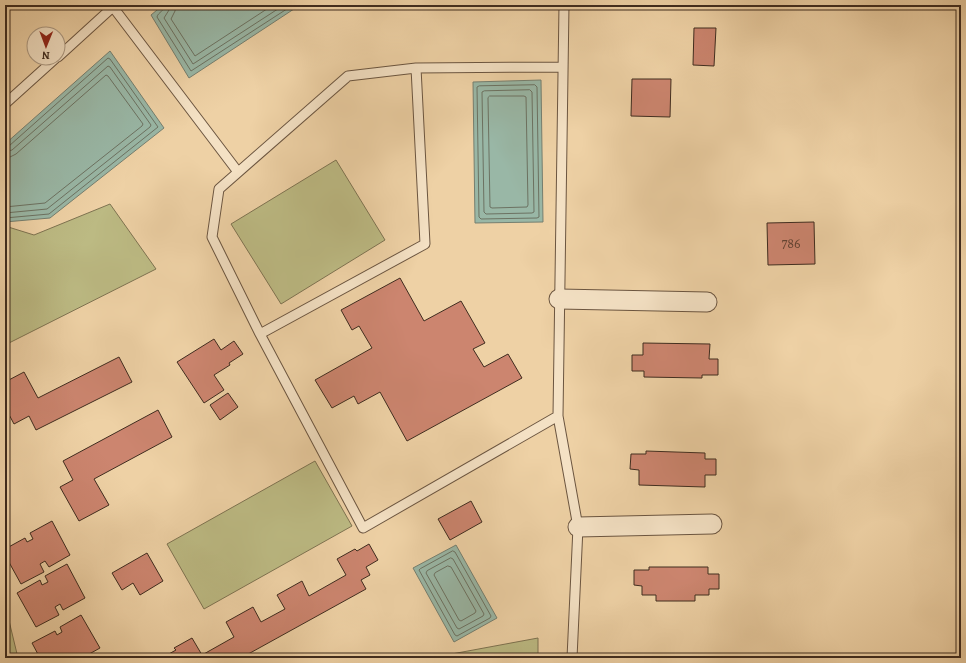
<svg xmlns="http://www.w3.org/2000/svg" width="966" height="663" font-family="Alegreya,serif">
<rect width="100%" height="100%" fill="#eed1a5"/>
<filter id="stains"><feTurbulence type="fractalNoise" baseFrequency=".005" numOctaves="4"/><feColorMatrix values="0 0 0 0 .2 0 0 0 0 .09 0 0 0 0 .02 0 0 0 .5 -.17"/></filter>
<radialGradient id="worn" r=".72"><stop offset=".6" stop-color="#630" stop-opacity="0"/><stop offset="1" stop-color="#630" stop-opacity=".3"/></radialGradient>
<path fill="#bcba83" stroke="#7e7351" d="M336,160L385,240L281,304L231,224Z
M110,204L156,269L5,345V226L34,235Z
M315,461L352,526L204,609L167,544Z
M5,604L18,658H5Z
M538,638V658H430Z"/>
<path fill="#99b7a6" stroke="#757f70" d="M163,5H300L189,78L151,15Z
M110,51L164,128L50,218L5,222V144Z
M541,80L543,222L475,223L473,82Z
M456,545L497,618L454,642L413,568Z"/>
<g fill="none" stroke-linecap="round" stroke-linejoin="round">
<path stroke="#6c7262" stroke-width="1" d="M165,5C165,11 158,12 157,17L191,71L293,5
M170,5L169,10L164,18L193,64L284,5
M176,5L175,11L171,19L195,56L273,5
M535,85L537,87L539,217L537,218L481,219L479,217L477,87L479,86Z
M530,90L532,92L534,212L532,213L486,214L484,212L482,92L484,91Z
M490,96H524L526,97L528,205L527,207L492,208L490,207L488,98Z
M5,147L9,146L108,58L110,59L158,127L49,214L5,218
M5,152L12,150L108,66L110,67L151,125L150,127L47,209L5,213
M5,158L10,157L16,154L106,75L108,76L143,124L142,126L45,203L5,207
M453,551L455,552L491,616L490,618L457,636L455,635L419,570L420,569Z
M451,558L453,559L484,614L483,616L459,629L457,628L426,573L427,571Z
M448,566L451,567L476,611L475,613L461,621L459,620L434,575L435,573Z"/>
</g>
<path fill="#cc856f" stroke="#3f2c1f" d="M694,28H716L714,66L693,65Z
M632,79H671L670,117L631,116Z
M814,222L815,264L768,265L767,223Z
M400,278L424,321L461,301L485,343L473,349L484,367L508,354L522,378L407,441L380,392L358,404L354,396L332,408L315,380L372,348L359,326L352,330L341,310Z
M214,339L221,350L234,341L243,354L229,363L230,365L214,375L224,390L204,403L177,362Z
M643,343L710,344L709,359H718V375H702V378L644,377V371H632V355H643Z
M119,357L132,382L36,430L29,416L14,424L5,407V382L24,372L38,398Z
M228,393L238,407L220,420L210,405Z
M158,410L172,437L94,479L109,505L79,521L60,487L73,480L63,461Z
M646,451L705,453V459H716V475H705V487L639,485V470L630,469L631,454H646Z
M471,501L482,522L450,540L438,519Z
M52,521L70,555L49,567L45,561L40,564L44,572L21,584L5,555V549L25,538L27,542L33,539L30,533Z
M369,544L378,560L366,567L370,575L361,580L366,589L241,658H168L167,655L176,650L174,648L192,638L202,655L234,637L226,622L253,607L261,622L285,609L277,595L302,581L309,596L346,575L337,559L355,549L357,551Z
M147,553L163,581L140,595L133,583L122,590L112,573Z
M67,564L85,598L63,610L60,604L55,607L59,615L36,627L17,593L40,580L42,585L48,582L45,576Z
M649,567H708V574H719V589H709V595H695V601H656V595H642V586L634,585V570H649Z
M81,615L100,648L82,658H77L75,654L70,658H40L32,643L55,631L57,635L62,632L60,627Z"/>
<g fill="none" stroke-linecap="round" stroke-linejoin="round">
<defs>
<path id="lane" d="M564,5L558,416L578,527L572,658
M113,7L238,172
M58,57L115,5
M5,104L56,58
M260,334L425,244L416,68
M558,416L363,528L260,334L212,237L219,189L348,76L416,68L563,67"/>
<path id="street" d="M559,299L707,302
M578,527L712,524"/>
</defs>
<use href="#lane" stroke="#6b5540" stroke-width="11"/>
<use href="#street" stroke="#6b5540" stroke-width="21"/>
<use href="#lane" stroke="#f4e1c4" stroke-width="9"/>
<use href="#street" stroke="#f4e1c4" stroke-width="19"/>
</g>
<g text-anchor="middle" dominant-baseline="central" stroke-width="4" stroke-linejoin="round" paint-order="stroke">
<g font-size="14" fill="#624233">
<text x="791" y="243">786</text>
</g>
</g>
<rect width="966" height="663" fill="none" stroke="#eed1a5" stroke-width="20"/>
<rect x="6" y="6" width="954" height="651" fill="none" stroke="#3f2c1f" stroke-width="2"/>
<rect x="10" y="10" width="946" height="643" fill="none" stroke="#3f2c1f"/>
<g transform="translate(46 46) rotate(181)"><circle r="19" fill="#f4e1c4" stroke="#ac9982"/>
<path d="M0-3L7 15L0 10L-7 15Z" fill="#8f2418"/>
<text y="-6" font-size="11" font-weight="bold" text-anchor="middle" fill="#3f2c1f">N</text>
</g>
<rect width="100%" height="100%" filter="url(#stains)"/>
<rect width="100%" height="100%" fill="url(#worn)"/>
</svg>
